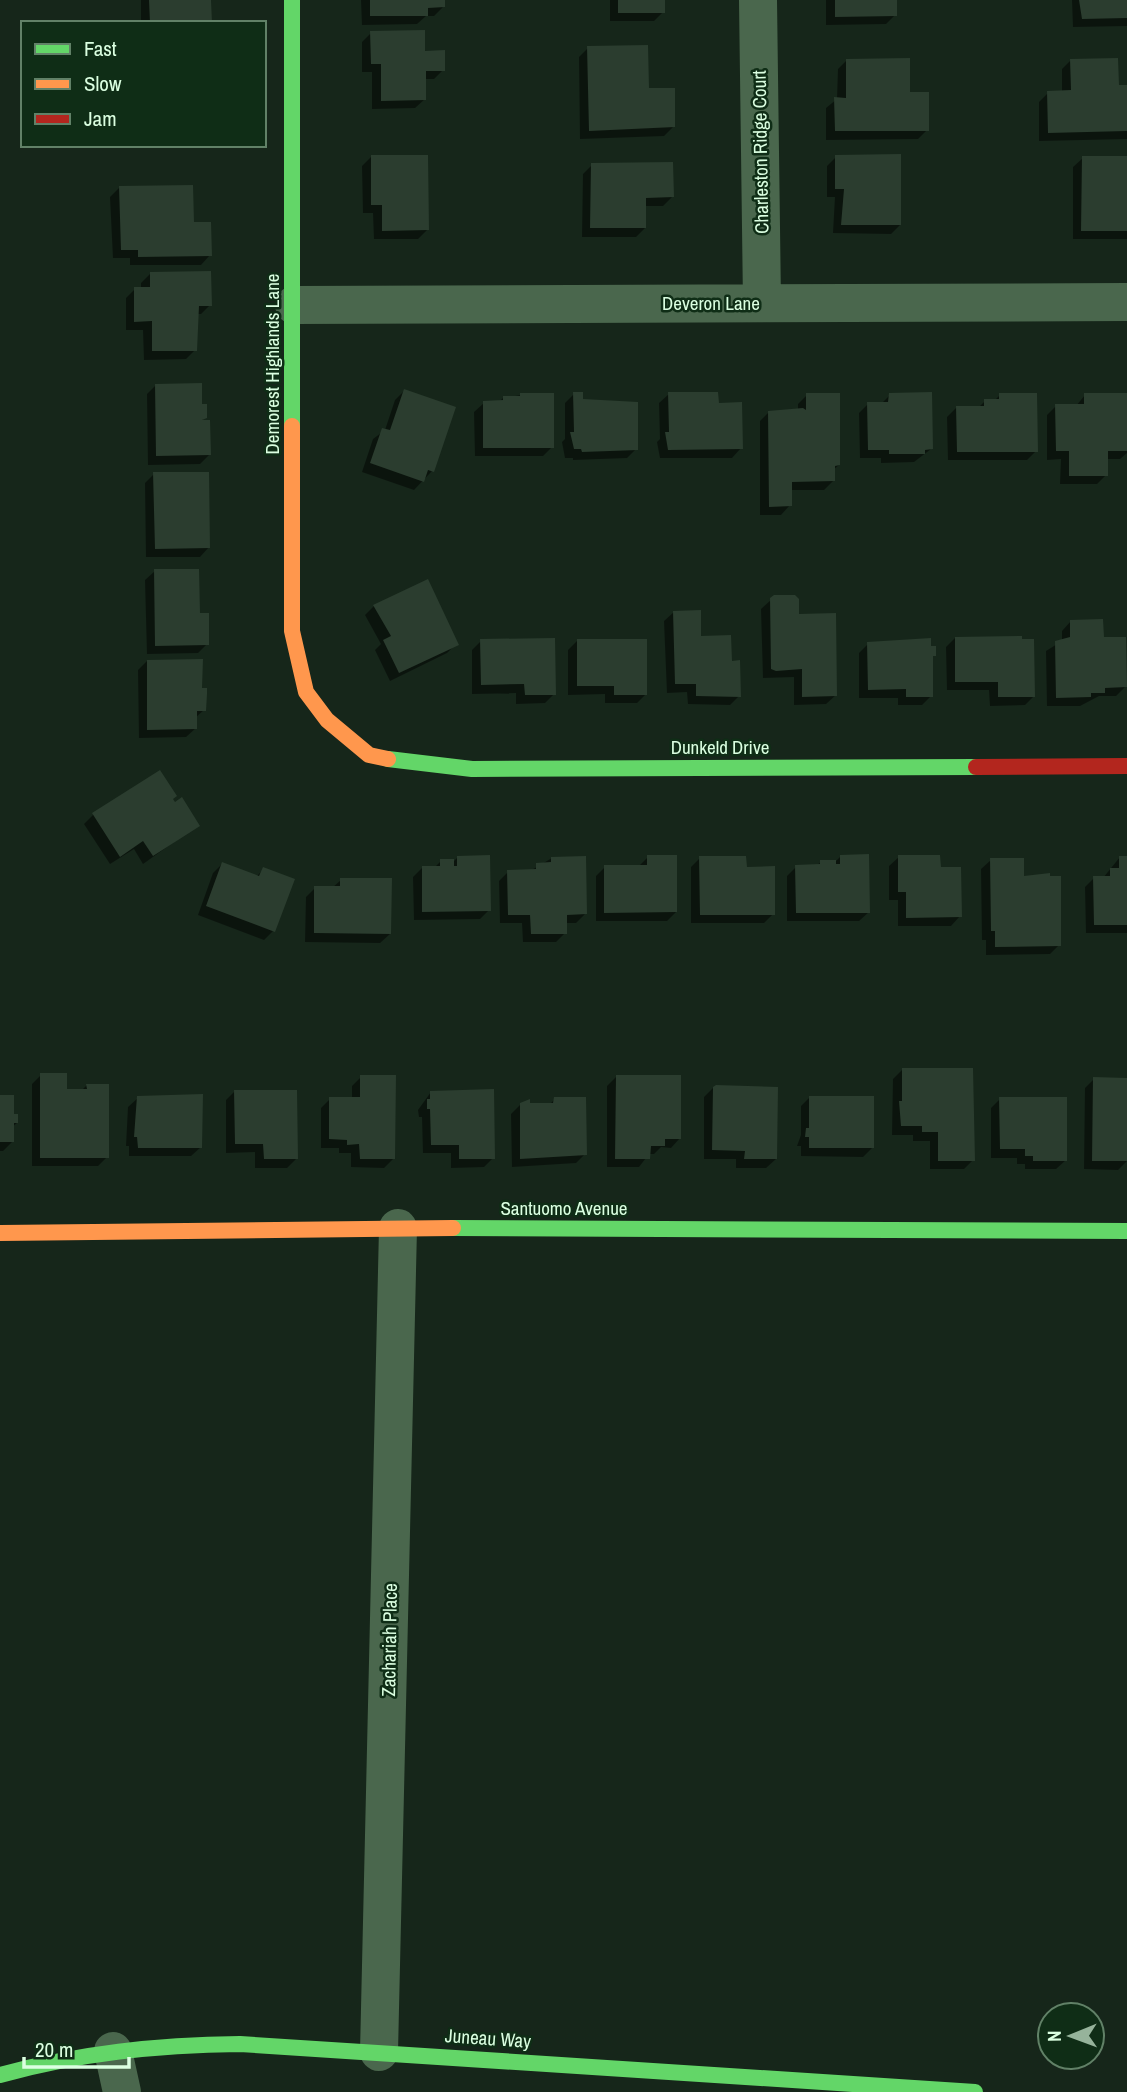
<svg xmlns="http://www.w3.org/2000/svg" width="1127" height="2092" font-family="'Archivo Narrow',sans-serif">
<rect width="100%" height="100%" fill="#16261a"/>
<path fill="#0007" d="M141,0H209L210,23H141Z
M361,0H443V7L434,16H426L417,24L362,25Z
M610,0H663V12L654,21H610Z
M826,0H895V15L886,24L826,25Z
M1072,0H1127V26L1073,27Z
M371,33L424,52L443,70L434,79H424L425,99L415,108L372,109V72H362V42Z
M588,48L647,90L673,127L664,136L580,139L579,57Z
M847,60L908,94L927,130L918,139L826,140V108L837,99L838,69Z
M1071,60L1117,87L1127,86V139L1039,141V102L1048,93L1062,92V69Z
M371,157L427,230L418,239H374L373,213H363L362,166Z
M836,157L900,225L891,234L833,233L835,197H827V166Z
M1127,157V239H1073V167L1083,158Z
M592,165L672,197L663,206H644L645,228L636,237H582L583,174Z
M119,188L192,223L210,255L201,265H130V258H113L110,197Z
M150,274L210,305L201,314H197L195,350L186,359L144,360L143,330H126V298L135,289H141V283Z
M156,385L200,406L205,417L200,422L209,455L200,464L148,465L147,394Z
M404,391L432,471L414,490L362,472L373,439L385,430L395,400Z
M574,394L636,449L627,458L573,460V458H565L562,442L565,439V403Z
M669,394L717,404L741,448L732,458H660L657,442L660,439L659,403Z
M521,395L552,447L543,456H475L474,412L484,403L499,402L503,398Z
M807,395L839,465L833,470L834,480L824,490H790V505L781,515H760V421L769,412L798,410V404Z
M890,395L931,449L914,462L881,463V458H860L859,413L868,404H881Z
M1000,395L1036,451L1027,460H948L947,417L956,408H978L985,401H994Z
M1085,395H1127V453L1120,459H1106V475L1097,484H1060L1061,459L1047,460V415L1056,406H1076Z
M154,474L209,547L200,557H146L145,483Z
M155,571L198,615L207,644L198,653L147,654L145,580Z
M771,600H797L799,616L836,695L826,704L794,705V677L763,678L761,609Z
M374,606L456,644L447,653L390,681L375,650L381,644L365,615Z
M674,612L730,662L739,696L730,705L688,704L687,692L667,693L664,621Z
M1071,621L1102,639L1125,687L1116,696H1099L1080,706H1047L1046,651L1062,641V631Z
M955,638L1034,696L1025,705L990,706L989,690H947L946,647Z
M481,641L554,694L545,703L516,704V693L472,694V650Z
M577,641L646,694L637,703H605V694L568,695V650Z
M868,644L931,658V696L922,705H898V698H859V653Z
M147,661L201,690L204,710L195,718L196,728L186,737L139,738L138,670Z
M171,800L198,825L143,864L134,849L110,864L84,824L93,815Z
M841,856L869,912L859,921H787V876L796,867L816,866L821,862H835Z
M458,857L489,910L480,919L414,920L413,877L422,868H434L441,861H454Z
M648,857L676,912L667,921H596V876L605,867H638Z
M899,857L939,869L960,916L951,926H898V900H889V866Z
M1120,857H1127V933H1086L1085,887L1094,878H1103Z
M552,858L585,914L576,923H565V933L556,942H523L522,923H500L499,881L508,872L530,871Z
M700,858L745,869L773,914L764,923H691V867Z
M991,860L1022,878L1059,945L1050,954L986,955V940H982L981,869Z
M222,864L256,877L263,870L273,931L264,940L198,915L213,873Z
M341,880L390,934L380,943L305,942L306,897L315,888H332Z
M902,1070L973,1160L964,1169H930V1141H913V1135H892L893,1079Z
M41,1075L65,1091H81L87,1085L107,1157L98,1166H32V1084Z
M361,1077L393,1159L384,1168L351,1167V1153H339V1148H321V1108L330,1099H352V1086Z
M616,1077L680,1138L671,1148L661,1147L654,1154H649L639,1167H607V1086Z
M1094,1079L1127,1101V1161L1118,1170L1084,1169L1085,1088Z
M713,1088L776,1159L766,1168H736V1159H704V1097Z
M235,1091L296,1159L287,1168H255V1152L226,1153V1100Z
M431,1092L493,1158L484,1167L451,1168V1153H423L422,1117H419L418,1110Z
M0,1097L17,1123L12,1127V1142L3,1151H0Z
M810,1097L872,1148L863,1157L801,1156V1146H797L801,1135V1106Z
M138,1098L201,1147L191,1156H129V1146H126L128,1107Z
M555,1099L585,1154L576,1163L512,1167L511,1114L520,1105H549Z
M1000,1099L1066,1160L1056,1169H1025V1164H1017V1158H991V1108Z"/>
<path fill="#2b3d2f" d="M149,0H211L212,23H150Z
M370,0H445V7L428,8V16H370Z
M618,0H665V13H618Z
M835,0H897V16L835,17Z
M1079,0H1127V18L1082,19Z
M425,30V51L445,50V71H426V100L381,101V64H371L370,31Z
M648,45L649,88H675V127L589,131L587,46Z
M910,58V92H929V131H835L834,97L846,98V59Z
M1118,58L1119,85H1127V131L1048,133L1047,91L1071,90L1070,59Z
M901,154V225H841L844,189H835V155Z
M371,155H428L429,230L382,231V205H371Z
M1082,156H1127V231H1081Z
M673,162L674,197L646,198V228H590L591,163Z
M193,185L194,222H211L212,256L138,257V250H121L119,186Z
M211,271L212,306H199L197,351H152V321L134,322V287H150V272Z
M202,383V404H207V418L202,420H210L211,455L156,456L155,384Z
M404,389L456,407L434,472L428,470L424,482L370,463L382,428L390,430Z
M573,392H583V399L638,402V450L582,452L581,449H574L570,432H574Z
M668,392H718L719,403L742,402L743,449L668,450L665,432H669Z
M932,392L933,449L925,450V454H889V450H868L867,402H888L889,393Z
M520,393H554V448H483V401L503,400V396H520Z
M806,393H840V465L835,466V481L792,482V506L769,507L768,411L803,408L806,410Z
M999,393H1037L1038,452H957L956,406H984V399H999Z
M1084,393H1127V451H1108V476H1069V451H1056L1055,404H1084Z
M153,472H209L210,548L155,549Z
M154,569H199L200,613H209V645L155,646Z
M428,579L459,645L399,673L383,640L391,636L373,605Z
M774,595H795L799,599V614L836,613L837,696L802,697V669L776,671L771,669L770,598Z
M701,610V636L731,635L732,661L740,660L741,697L696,696V684H675L673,611Z
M1103,619L1104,637H1126L1127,687L1105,688V693H1091V697L1056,698L1055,641L1070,637V620Z
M1022,636V639H1034L1035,697H998V682H955V637Z
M555,638L556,695H525L524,684L481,685L480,639Z
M931,638V646H936V656H933V697H906V689L868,690L867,642Z
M577,639H647V695H614V686H577Z
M203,659L202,688H207V694L206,711H197V729L147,730V660Z
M160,770L177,796L173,799L175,802L182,797L200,826L153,856L143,841L120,857L92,813Z
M869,854L870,913H796L795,865L820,864V860H836V864H840V855Z
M490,855L491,911L422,912V866H440V859H454V866H457V856Z
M647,855H677V912L604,913V865H647Z
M898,855H940L941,867H961L962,917L906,918V892H898Z
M586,856L587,914L567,915V934H531L530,915H508L507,870L536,869V863L551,862V857Z
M699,856H746L747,867L775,866V915H700Z
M1119,856H1127V925H1094L1093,876H1110V868H1119Z
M990,858H1024V876L1050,873V876H1061V946L995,947V931H991Z
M222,862L259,876L263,867L295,879L275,932L206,906Z
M340,878H392L391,934L314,933V886H340Z
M902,1068H973L975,1161H938V1132H922V1126H901L899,1101H902Z
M40,1073H67V1089H87L86,1084H109V1158H40Z
M360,1075H396L395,1159H360L359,1144L347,1145V1140L329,1139V1097H360Z
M616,1075H681V1139H665V1146H651L650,1159H615Z
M1093,1077L1127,1078V1161H1092Z
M716,1085L778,1087L777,1159H744L745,1151L712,1150L713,1087Z
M494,1089L495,1159H459V1145H431L430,1109H427V1099H430V1091Z
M234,1090H297L298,1159H264L263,1144H235Z
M203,1094L202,1148H138L137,1137H134L137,1096Z
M0,1095H14V1114H18V1123H14V1142H0Z
M809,1096H874V1148H809V1137H805L806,1128H809Z
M554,1097H586L587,1155L520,1159V1103L530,1099V1103H553Z
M999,1097H1067V1161H1033V1156H1025V1149H1000Z"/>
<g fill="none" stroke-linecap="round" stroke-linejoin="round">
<path stroke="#4a674d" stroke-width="38" d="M758,0L762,303
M294,305L1127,302
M113,2051L122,2092
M379,2052L398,1228"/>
<path stroke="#63d668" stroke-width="16" d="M292,0V426
M388,759L472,769L976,767
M453,1228L1127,1231
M0,2075C80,2053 157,2045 240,2044L975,2092"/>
<path stroke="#ff974d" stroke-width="16" d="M292,426V631L306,692L327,720L369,755L388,759
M0,1233L453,1228"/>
<path stroke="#b3261e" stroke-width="16" d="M976,767L1127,766"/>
</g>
<g text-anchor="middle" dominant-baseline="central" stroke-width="5" stroke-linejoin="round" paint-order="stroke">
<g font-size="19" fill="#dbffe1" stroke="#0f2d16">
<text transform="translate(760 152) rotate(-91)">Charleston Ridge Court</text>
<text x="711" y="303">Deveron Lane</text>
<text transform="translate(272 364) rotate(-90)">Demorest Highlands Lane</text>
<text x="720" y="747">Dunkeld Drive</text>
<text x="564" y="1208">Santuomo Avenue</text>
<text transform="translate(389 1640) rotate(-89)">Zachariah Place</text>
<text transform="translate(488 2038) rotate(4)">Juneau Way</text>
</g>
</g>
<rect x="21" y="21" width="245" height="126" fill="#0f2d16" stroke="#618167" stroke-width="2"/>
<rect x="35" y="44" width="35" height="10" fill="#63d668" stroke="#618167" stroke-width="2"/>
<text x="84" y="56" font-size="21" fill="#dbffe1">Fast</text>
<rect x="35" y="79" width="35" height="10" fill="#ff974d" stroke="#618167" stroke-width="2"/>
<text x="84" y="91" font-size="21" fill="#dbffe1">Slow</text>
<rect x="35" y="114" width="35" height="10" fill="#b3261e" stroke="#618167" stroke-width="2"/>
<text x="84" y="126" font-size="21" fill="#dbffe1">Jam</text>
<g transform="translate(1071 2036) rotate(269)"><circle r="33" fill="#0f2d16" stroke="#618167" stroke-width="2"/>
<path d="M0-5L12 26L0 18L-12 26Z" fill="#96b39b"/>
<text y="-10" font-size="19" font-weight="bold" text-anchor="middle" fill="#dbffe1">N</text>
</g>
<path d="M24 2057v10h105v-10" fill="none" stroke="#dbffe1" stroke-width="3.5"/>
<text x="35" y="2057" font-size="21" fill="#dbffe1" stroke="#0f2d16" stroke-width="5" paint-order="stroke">20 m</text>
</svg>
